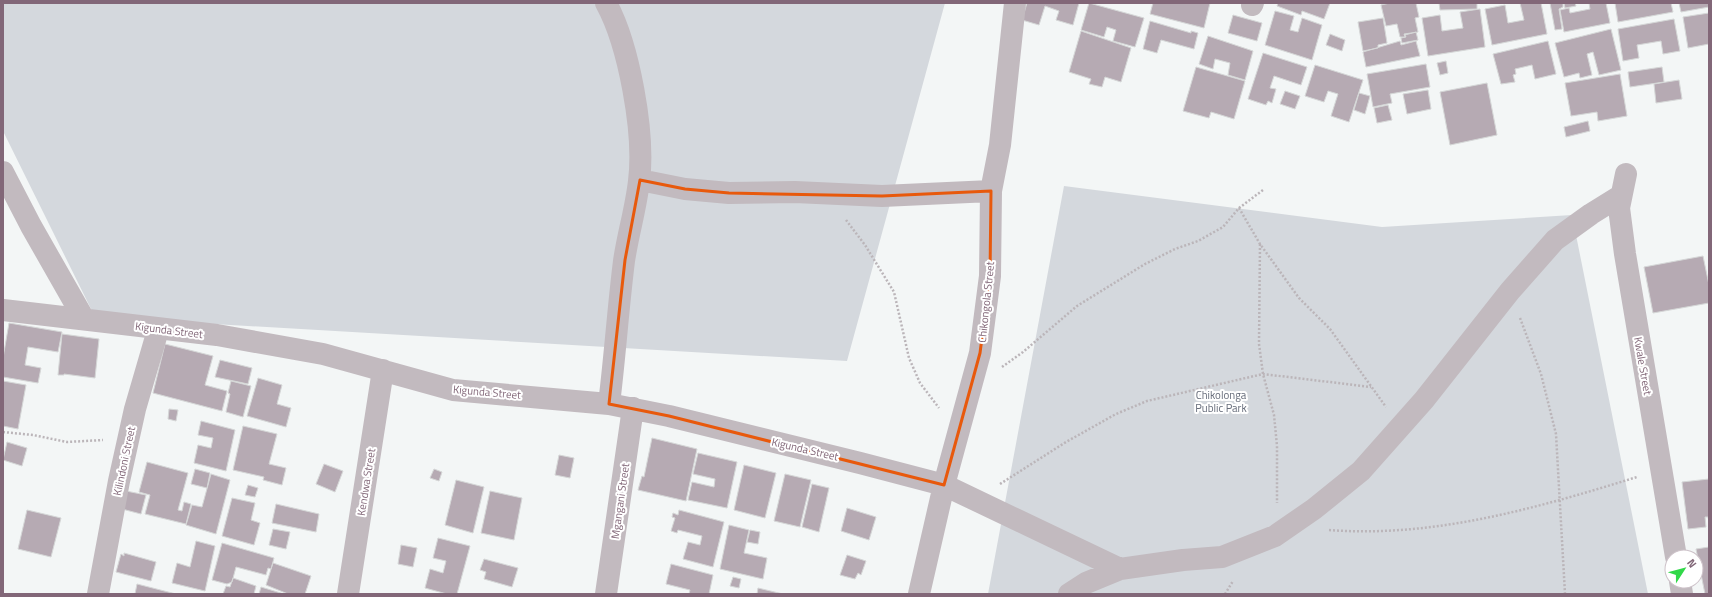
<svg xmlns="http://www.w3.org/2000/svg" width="1712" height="597" font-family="'Titillium Web',sans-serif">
<rect width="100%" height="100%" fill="#f3f6f6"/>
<path fill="#d4d8dd" d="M3,3H945L847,361L95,317L3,131Z
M1064,186L1382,227L1572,215L1648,594H988Z"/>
<path fill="#b6aab3" stroke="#d5d7d7" d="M1027,3H1079L1073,25L1056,20L1059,11L1045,6L1039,25L1022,20Z
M1089,3L1144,18L1135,47L1113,41L1116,30L1107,27L1104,37L1081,30Z
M1153,3H1210L1204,28L1150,14Z
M1278,3H1330L1324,19L1302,11L1301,15L1277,6Z
M1390,3H1416L1419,17L1415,18L1418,32L1404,34L1405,37H1400L1397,24L1386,26L1381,5Z
M1439,3H1477V9L1440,10Z
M1520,3H1541L1547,34L1492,45L1485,9L1505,5L1508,23L1524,20Z
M1550,3H1563V7L1559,9L1562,29L1555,30Z
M1564,3H1575L1576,6L1565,8Z
M1589,3H1606L1610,23L1564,32L1560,10L1569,8L1570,13L1590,9Z
M1615,3H1671L1673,12L1618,22Z
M1679,3H1709V7L1681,12Z
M1480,9L1485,47L1428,56L1422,18L1440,15L1442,31L1463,28L1460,12Z
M1275,11L1294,16L1290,30L1298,32L1302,18L1322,25L1312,60L1265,45Z
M1709,13V44L1688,48L1683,17Z
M1233,15L1262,23L1257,41L1228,33Z
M1383,18L1387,43L1378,45V48L1363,51L1358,22Z
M1674,19L1680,51L1663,54L1661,41L1637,45L1639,58L1623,61L1618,29Z
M1150,21L1191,33V31L1198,33L1194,49L1161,40L1157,53L1143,49Z
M1611,29L1621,70L1599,75L1593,52L1587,54L1592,75L1580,78L1579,73L1564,77L1555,43Z
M1081,31L1131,48L1121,82L1105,77L1102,87L1089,84L1091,79L1069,72Z
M1416,32L1418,40L1402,43L1401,38L1406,37L1405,35Z
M1330,34L1345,40L1342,51L1326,45Z
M1208,36L1253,51L1245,80L1228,75L1230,63L1215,59L1213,69L1199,64Z
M1400,41L1401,45L1416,41L1420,56L1366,67L1363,52Z
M1548,41L1556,74L1535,79L1532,65L1515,69L1516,74L1513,75L1515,82L1501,84L1493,54Z
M1263,53L1307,67L1301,85L1274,76L1270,88L1276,89L1272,103L1268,101L1266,105L1248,99Z
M1446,61L1448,73L1440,75L1437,63Z
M1426,64L1430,87L1390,94L1392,103L1373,107L1367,74Z
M1315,65L1363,80L1349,122L1331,116L1338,94L1328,91L1324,102L1305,96Z
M1196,67L1245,81L1234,119L1211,112L1209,118L1183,111Z
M1662,67L1664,82L1630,87L1628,72Z
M1620,74L1627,116L1598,121L1597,112L1571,116L1565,83Z
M1679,80L1682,99L1656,103L1654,84Z
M1487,83L1497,135L1450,145L1440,92Z
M1428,90L1431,109L1407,114L1403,94Z
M1285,91L1300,96L1295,109L1280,104Z
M1359,93L1370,96L1365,114L1354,110Z
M1388,105L1392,120L1377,123L1374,108Z
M1588,121L1590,131L1566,137L1564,127Z
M1703,256L1709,285V303L1653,313L1644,267Z
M9,323L62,332L58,352L28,347L25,365L41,368L38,383L3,377V358Z
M62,334L99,339L95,378L64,374V375H58Z
M165,344L213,356L205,385L227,391L222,411L153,393Z
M220,360L252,368L248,384L215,377Z
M258,378L282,385L277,404L291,408L286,427L247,416Z
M3,381L26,385L18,429L3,426Z
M231,381L251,386L243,417L226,412L230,394L228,393Z
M169,409L178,410L176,421L168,419Z
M201,421L235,430L226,471L194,463L198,445L211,448L213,438L198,435Z
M243,426L277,434L269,464L286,468L282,485L263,480L264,477L233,470Z
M652,438L697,449L686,501L638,490L642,476L644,477Z
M7,442L27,448L22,466L3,460Z
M698,453L737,462L727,508L688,500L692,482L714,487L715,479L693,474Z
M559,455L574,458L570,478L555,475Z
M147,462L188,473L178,510L182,511L184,502L191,504L186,524L145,514L150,495L139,492Z
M324,464L343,471L335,492L316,484Z
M744,465L776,473L765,518L734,510Z
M195,469L210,473L207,488L191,484Z
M434,469L442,472L439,481L430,478Z
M211,474L230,480L216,534L186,525L192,505L202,507Z
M785,474L811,480L800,527L774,521Z
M1709,479V522L1708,517H1705L1706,527L1688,529L1682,482Z
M456,480L484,487L473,533L445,525Z
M812,484L829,488L819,532L802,527Z
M248,485L258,488L255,497L245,495Z
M126,491L146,495L141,514L122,509Z
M490,491L522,498L514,540L481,533Z
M232,498L255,503L251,520L260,523L254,545L222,536Z
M276,504L319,514L316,532L272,523Z
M847,508L876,517L869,540L841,531Z
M27,510L61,518L51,557L18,549Z
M679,510L724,522L713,567L683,559L688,542L700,545L702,536L678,530L677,533L671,531L675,518L672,517L673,513L678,515Z
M729,525L749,530L744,553L767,558L763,579L720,569Z
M273,529L290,532L286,549L269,545Z
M750,530L760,532L758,544L747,542Z
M438,538L470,546L457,594H447L425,588L430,569L443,573L446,561L433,558Z
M196,541L215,546L205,591L172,583L177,563L190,567Z
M222,543L274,558L271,569L268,568L266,575L236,567L232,582L227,584L212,580Z
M401,545L417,548L413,567L398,564Z
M1709,547V594H1705L1696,549Z
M124,553L156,562L151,581L116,572L121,554L124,556Z
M847,555L866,561L861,575L858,573L855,579L840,575Z
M484,559L518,568L512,587L484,579L486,572L480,570Z
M273,563L311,576L305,594H288L266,585Z
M671,564L713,575L709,594H689L690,590L666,584Z
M733,577L741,579L739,588L730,586Z
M233,578L256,586L254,594H223L226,586L230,587Z
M137,584L176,594H135Z
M261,587L284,594H259Z
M758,588L783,594H757Z"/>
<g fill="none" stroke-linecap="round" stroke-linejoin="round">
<path stroke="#bbb5b9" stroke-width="2.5" stroke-dasharray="2 2" stroke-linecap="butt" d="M1239,208L1260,244L1299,298L1330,329L1386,407
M846,220L865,245L894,292L909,358L920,383L939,408
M1260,244L1259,344L1263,374L1274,415L1277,446V503
M1520,318L1541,374L1556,434L1565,594
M1002,367L1023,352L1077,306L1145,264L1175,249L1198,241L1223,227L1239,208L1263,190
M3,432L33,435L67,442L103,440
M1000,484L1066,442L1116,414L1147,401L1263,374L1371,387
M1329,530C1434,538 1537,508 1637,477
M1225,594L1233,581"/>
<path stroke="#c2babf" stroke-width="22" d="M606,3C629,45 645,133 639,181C636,208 628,234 624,261C618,309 615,356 609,404
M1252,5L1253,3
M3,172L31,226L84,319
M1626,174L1619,208L1625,254L1676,557
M640,180L685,189L729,193L795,192L882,196L991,191
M3,310L217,335L323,354L453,390L609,404L669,416L860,463L944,485L1120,569
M1680,581L1682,594
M98,594L119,481L135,409L158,330
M348,594L383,370
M606,594L633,408
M919,594L944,485L980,353L990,276L991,191L1000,145L1015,3
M1069,594L1086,583L1120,569L1183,560L1222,557L1275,536L1314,509L1361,471L1424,400L1510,291L1555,240L1591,214L1620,196"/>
</g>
<path fill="none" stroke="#e8590c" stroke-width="3" stroke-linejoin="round" d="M640,180L685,189L729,193L882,196L991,191L990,276L980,353L944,485L669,416L609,404L625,260Z"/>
<g text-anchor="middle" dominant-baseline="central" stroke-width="4" stroke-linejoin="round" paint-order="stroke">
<g font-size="11" fill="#826778" stroke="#fff">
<text transform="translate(986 302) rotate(-84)">Chikongola Street</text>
<text transform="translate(169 330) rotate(7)">Kigunda Street</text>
<text transform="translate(1643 366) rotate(80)">Kwale Street</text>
<text transform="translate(487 392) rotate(5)">Kigunda Street</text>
<text transform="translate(805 449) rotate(13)">Kigunda Street</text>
<text transform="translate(124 461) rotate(-78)">Kilindoni Street</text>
<text transform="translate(366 482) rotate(-81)">Kendwa Street</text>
<text transform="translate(620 501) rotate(-82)">Mgangani Street</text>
</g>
<g font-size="11" fill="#656b79" stroke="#fff">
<text x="1221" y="395">Chikolonga<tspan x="1221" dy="13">Public Park</tspan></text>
</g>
</g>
<rect width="1712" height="597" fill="none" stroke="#826778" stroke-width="8"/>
<g transform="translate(1684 569) rotate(54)"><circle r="19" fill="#ffffff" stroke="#cdc2c9"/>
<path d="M0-3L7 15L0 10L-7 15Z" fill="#31d849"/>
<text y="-6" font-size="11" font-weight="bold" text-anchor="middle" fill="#826778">N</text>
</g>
</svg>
